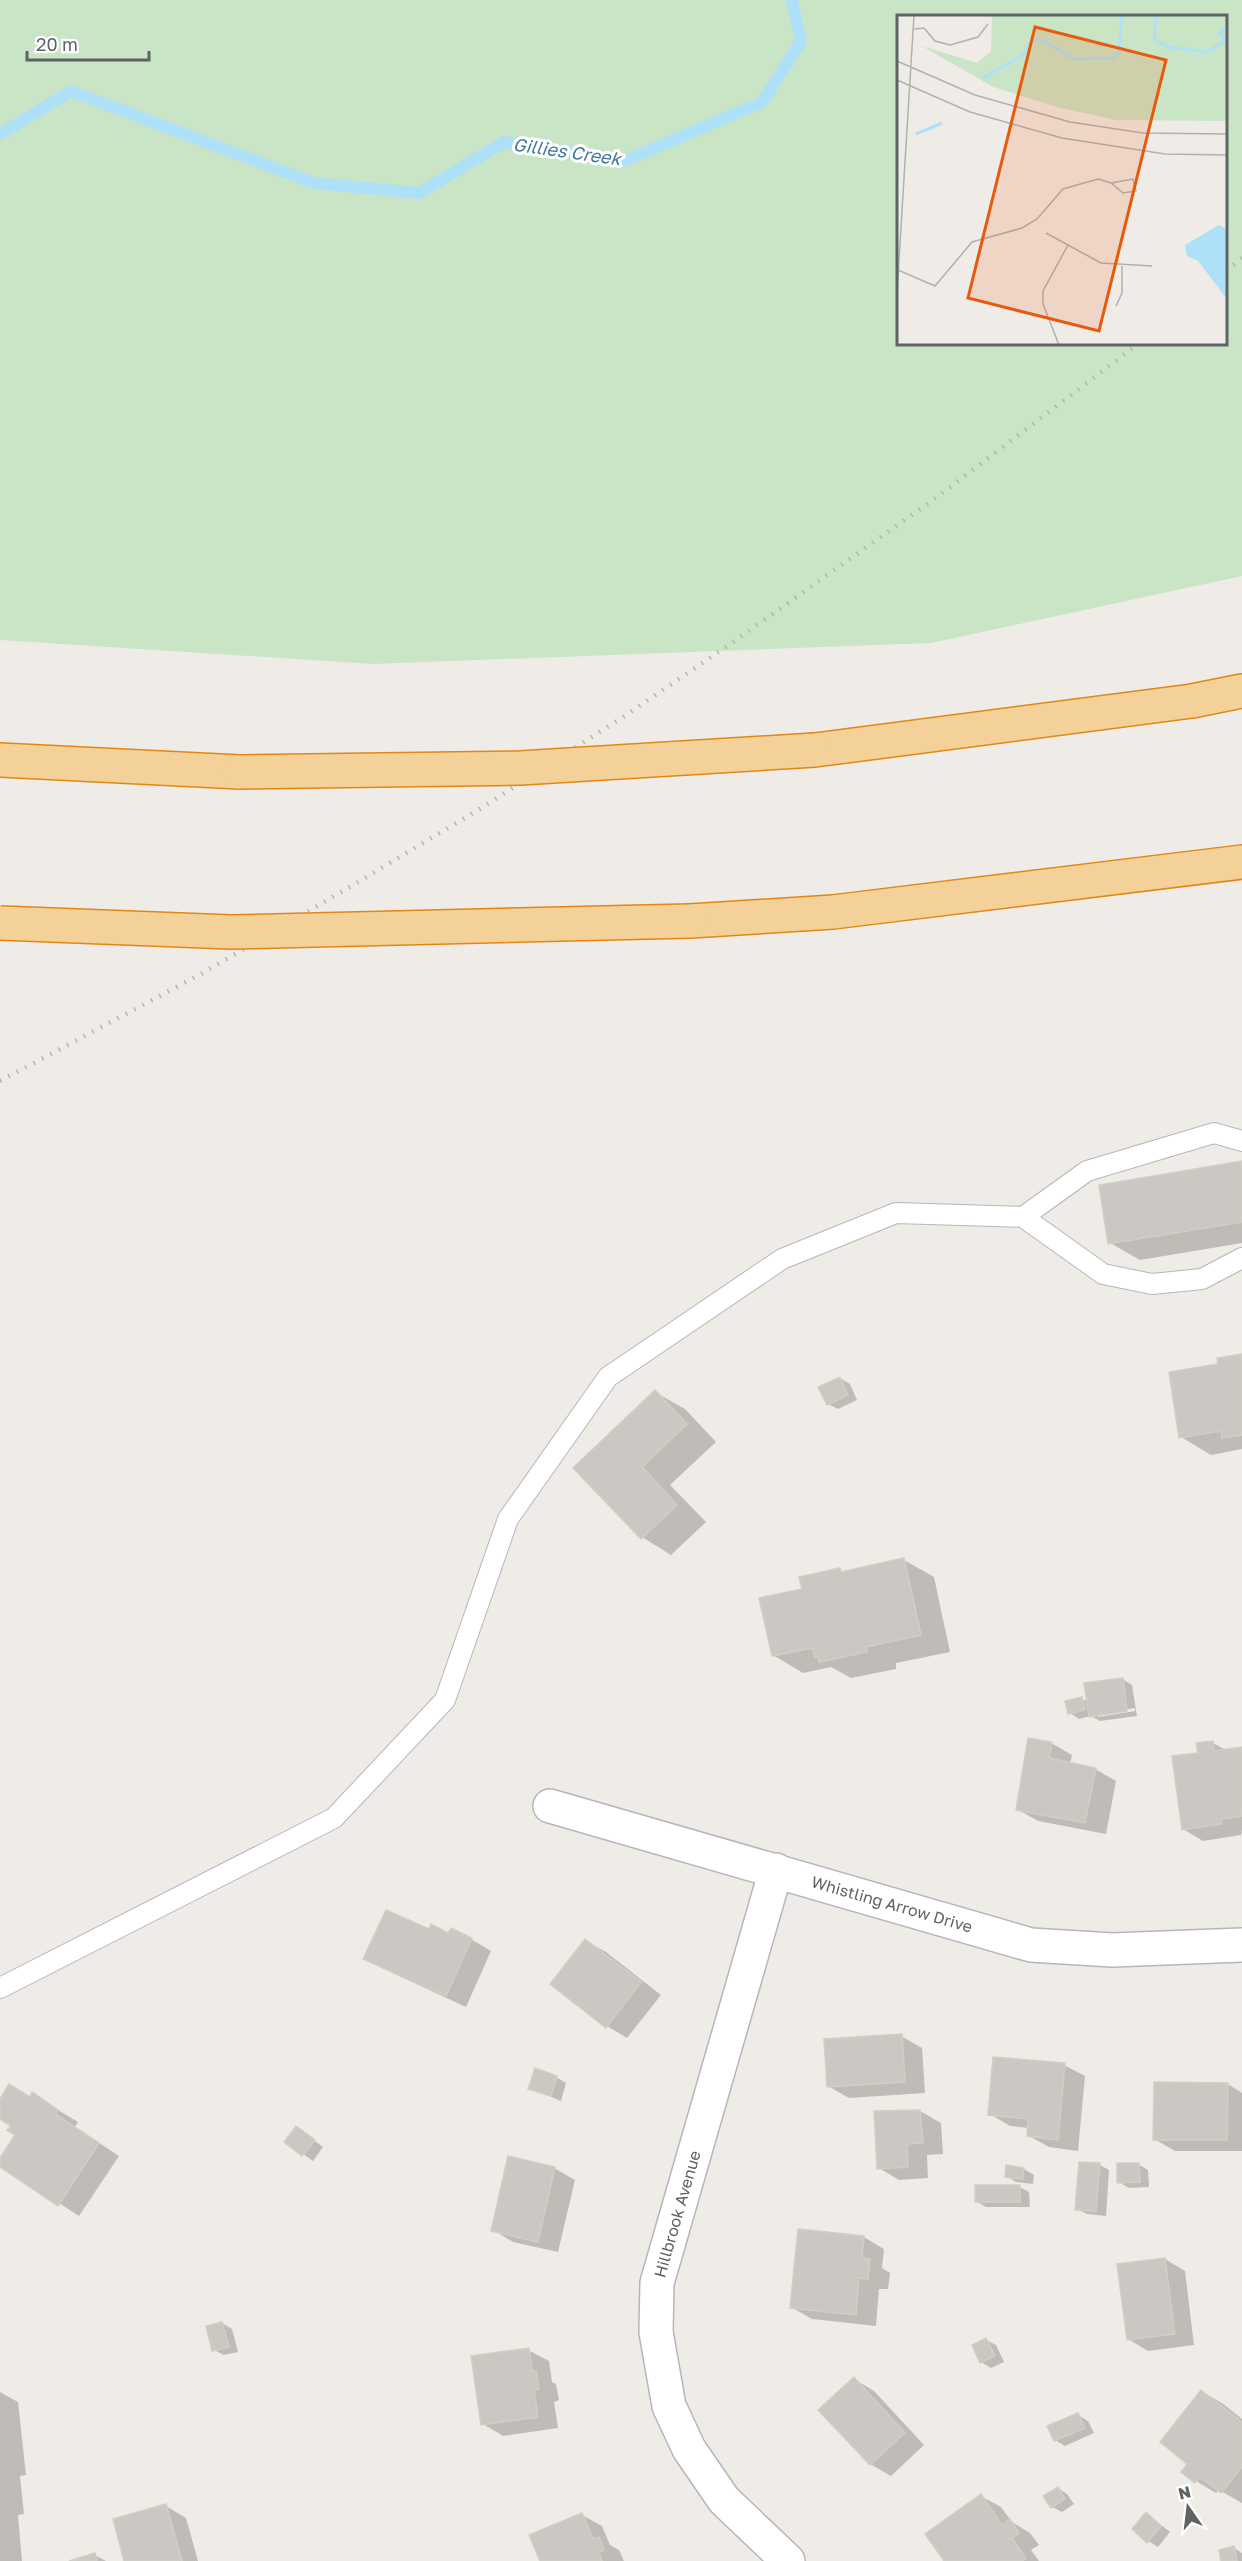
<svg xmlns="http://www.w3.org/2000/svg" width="1242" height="2561" font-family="'Golos Text',sans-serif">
<rect width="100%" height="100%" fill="#efece7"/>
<path fill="#cae4c6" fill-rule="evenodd" d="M0,0H1242V576L931,643L373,664L0,640ZM898,16H1226V344H898Z"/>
<path fill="#0003" fill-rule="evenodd" d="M1242,1163V1243L1140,1260L1110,1243Z
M1242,1356V1449L1211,1455L1181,1437L1220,1365Z
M840,1378L850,1384L857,1400L838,1409L828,1404Z
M655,1392L685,1409L716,1442L670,1485L706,1522L671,1555L642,1537L575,1468Z
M904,1560L934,1577L950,1652L896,1663V1669L851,1678L831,1667L803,1673L773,1655L840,1570L845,1573Z
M1122,1679L1132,1685L1137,1716L1100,1721L1091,1716L1079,1719L1070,1713L1082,1699L1089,1702ZM1135,1708V1711L1098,1717V1714Z
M1051,1743L1072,1755L1070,1764L1095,1769L1116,1781L1106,1834L1038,1821L1017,1809Z
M1213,1743L1226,1750L1242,1748V1830L1241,1835L1203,1841L1183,1829L1199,1754Z
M430,1931L471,1939L491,1951L466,2007L386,1970L365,1959Z
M586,1941L606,1952L661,1995L627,2038L607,2026Z
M901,2036L922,2048L925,2093L849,2098L828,2086Z
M1064,2065L1085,2076L1078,2151L1049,2147L1029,2136V2128L1010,2126L990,2114Z
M556,2077L566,2083L561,2101L530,2088Z
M1228,2084L1242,2093V2151H1175L1154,2139Z
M33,2095L78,2122L75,2127L119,2156L79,2216L0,2165V2161L17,2134L13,2125L0,2117V2102L31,2098Z
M920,2111L941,2123L943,2154L927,2155L928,2178L899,2180L879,2168Z
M297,2128L323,2147L313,2161L286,2142Z
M1138,2164L1148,2170L1149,2187L1129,2188L1119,2182Z
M1100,2165L1109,2170L1106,2216L1087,2214L1077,2209Z
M554,2168L575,2180L558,2252L513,2242L493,2230Z
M1024,2169L1034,2175L1033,2184L1016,2182L1006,2176Z
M1020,2187L1029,2192L1030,2207H986L976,2201Z
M864,2237L884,2249L882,2268L890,2273L888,2289H879L876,2326L812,2319L791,2307Z
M1165,2259L1185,2271L1194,2345L1148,2351L1128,2339Z
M222,2323L232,2329L238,2352L224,2355L214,2350Z
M986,2340L996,2345L1004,2362L991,2368L981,2362Z
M528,2350L549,2361L552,2382L556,2384L559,2400L554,2402L558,2428L503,2436L483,2424Z
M854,2379L874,2391L924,2445L891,2476L870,2464Z
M0,2392L18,2402L26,2475L20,2476L24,2514L18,2515L22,2561H0Z
M1202,2392L1222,2403L1242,2419V2503L1219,2490L1216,2493L1196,2481L1189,2464Z
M1078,2415L1088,2421L1094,2433L1065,2446L1055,2440Z
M1058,2488L1067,2494L1074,2504L1062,2512L1052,2507Z
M981,2496L1001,2507L1012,2522L1030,2533L1039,2545L1031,2550L1039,2561H946Z
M166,2506L186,2518L198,2561H126Z
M1147,2514L1170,2532L1158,2547L1148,2541Z
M582,2515L602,2526L610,2545L619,2550L624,2561H541Z
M1234,2548L1242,2553V2561H1223Z
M95,2555L106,2561H74Z"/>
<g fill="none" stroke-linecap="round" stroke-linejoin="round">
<path stroke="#aee1f8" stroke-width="12" d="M0,134L71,91L314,183L419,193L504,142L624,161L762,102L801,41L792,0"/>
</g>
<path fill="#cbc7c3" stroke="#d4cdc6" stroke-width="1.5" d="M1242,1161V1222L1108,1244L1099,1185Z
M1242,1354V1435L1222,1438L1221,1431L1179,1438L1169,1372L1218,1364L1217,1358Z
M840,1377L848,1395L827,1405L818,1387Z
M655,1390L687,1424L642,1467L677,1505L641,1539L573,1468Z
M904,1558L921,1635L866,1647L867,1652L819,1662L818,1656L815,1657L812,1648L772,1656L759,1598L802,1589L799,1577L840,1568L841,1572Z
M1123,1678L1127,1711L1089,1717L1084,1683Z
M1082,1697L1085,1710L1068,1714L1065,1701Z
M1028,1738L1052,1742L1049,1758L1096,1768L1085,1823L1016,1810Z
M1213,1741L1214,1751L1242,1747V1816L1221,1819L1222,1824L1182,1830L1172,1756L1198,1753L1196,1743Z
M386,1910L429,1929L431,1924L448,1933L451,1928L472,1938L446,1996L363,1959Z
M585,1939L641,1982L606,2028L550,1984Z
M902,2034L905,2082L827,2087L824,2039Z
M993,2057L1065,2063L1058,2140L1027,2136L1028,2119L988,2115Z
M535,2068L557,2076L551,2096L528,2089Z
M1154,2082L1228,2083L1227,2140H1153Z
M9,2084L30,2097L32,2092L58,2110L55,2114L99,2143L58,2206L0,2167V2158L15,2135L7,2130L11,2126L0,2119V2099Z
M920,2110L923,2143L907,2144L908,2167L877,2169L874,2111Z
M296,2126L315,2140L302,2156L284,2142Z
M508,2156L555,2167L538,2242L491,2231Z
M1079,2162L1100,2163L1096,2211L1075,2210Z
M1117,2163H1139L1140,2182L1117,2183Z
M1006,2165L1024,2168L1023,2179L1005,2177Z
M975,2185H1020V2202H975Z
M798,2229L864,2236L862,2258L870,2259L868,2279L859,2278L856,2315L790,2308Z
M1165,2258L1175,2334L1127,2340L1117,2264Z
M222,2322L229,2347L212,2351L206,2326Z
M986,2338L995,2356L980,2363L972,2345Z
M529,2348L532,2371H536L539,2389L534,2390L538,2417L481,2425L471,2356Z
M854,2377L905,2433L870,2465L818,2410Z
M1201,2390L1242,2422V2467L1221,2493L1200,2477L1195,2483L1181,2472L1187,2464L1160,2442Z
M1078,2413L1085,2428L1054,2441L1047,2426Z
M1058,2487L1065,2499L1051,2508L1043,2496Z
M981,2494L1002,2525L1010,2519L1019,2533L1012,2538L1026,2558L1022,2561H944L925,2534Z
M166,2504L182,2561H124L113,2519Z
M1146,2512L1161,2526L1147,2543L1132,2529Z
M582,2513L593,2539L599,2537L604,2550L599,2552L602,2561H540L529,2535Z
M1234,2546L1237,2561H1221L1219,2550Z
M95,2553L97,2561H69Z"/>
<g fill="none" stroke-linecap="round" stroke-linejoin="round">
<defs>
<path id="lane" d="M1023,1217L1087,1171L1214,1133L1242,1141
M0,1988L334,1818L445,1700L508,1519L608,1377L782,1259L896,1213L1023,1217L1103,1274L1152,1284L1202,1279L1242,1258"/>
<path id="street" d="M550,1806L1031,1945L1112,1950L1242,1945
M776,1870L657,2283L656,2332L669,2406L689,2449L724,2500L788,2561"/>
<path id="highway" d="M815,750L1192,701L1242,691
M0,760L240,772
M690,921L833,912L1242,862"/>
</defs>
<use href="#lane" stroke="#b4b7ba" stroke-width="22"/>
<use href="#street" stroke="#b4b7ba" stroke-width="36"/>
<use href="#highway" stroke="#e38713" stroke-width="36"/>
<use href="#lane" stroke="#fff" stroke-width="20"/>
<use href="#street" stroke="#fff" stroke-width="33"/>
<use href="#highway" stroke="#f4d199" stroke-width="33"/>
<path stroke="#b3b4b4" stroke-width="4.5" stroke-dasharray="1.5 8" stroke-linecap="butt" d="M1226,271L1242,258
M0,1081L201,974L348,888L478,810L623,717L736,640L937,497L1138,344"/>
<defs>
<path id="highway-bridge" d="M240,772L520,768L815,750
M0,923L231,932L690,921"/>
</defs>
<use href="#highway-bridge" stroke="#e38713" stroke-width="36" stroke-linecap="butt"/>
<use href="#highway-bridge" stroke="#f4d199" stroke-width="33"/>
</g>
<g text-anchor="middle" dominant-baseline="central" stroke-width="6" stroke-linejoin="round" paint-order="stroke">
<g font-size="16" fill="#5e6366" stroke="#fff">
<text transform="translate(892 1904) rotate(16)">Whistling Arrow Drive</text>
<text transform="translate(677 2214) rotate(-74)">Hillbrook Avenue</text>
</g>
<g font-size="18" font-style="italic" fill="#457899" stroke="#fff">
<text transform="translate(567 151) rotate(8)">Gillies Creek</text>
</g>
</g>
<g transform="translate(897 15)">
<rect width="330" height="330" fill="#efece7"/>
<path d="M95,0H330V106L219,105L160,92L96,72L25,31L80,48L94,36Z" fill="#cae4c6"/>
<path d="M322,210L330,214V284L301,246L290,241L288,230Z" fill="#aee1f8"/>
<path fill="none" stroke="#aee1f8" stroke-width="3" d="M259,0L257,24L271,32L310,37L329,25L322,18L330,12M86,63L125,41L134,27L143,24L177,44L216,43L222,38L225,0M19,119L45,108"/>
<path fill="none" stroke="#b1b1af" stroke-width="1.5" d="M17,14L27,13L38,26L53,30L81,22L91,9M0,46L78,80L173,107L246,118L330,119M0,65L73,97L165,123L268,139L330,140M149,218L204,248L255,251M1,255L38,271L75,227L125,213L140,204L166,174L201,164L214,168L226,178L239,176L236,164L214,168M0,278L17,0M219,291L225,278V251M162,330L146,289V276L171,230"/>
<path fill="#e8590c" fill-opacity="0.15" stroke="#e8590c" stroke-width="3" d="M138,12L269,45L202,316L71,283Z"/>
<rect width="330" height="330" fill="none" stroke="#5e6366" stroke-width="3"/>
</g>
<g transform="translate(1188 2507) rotate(346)" stroke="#ffffff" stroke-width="4.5" paint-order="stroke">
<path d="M0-4.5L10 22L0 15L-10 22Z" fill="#5e6366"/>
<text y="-9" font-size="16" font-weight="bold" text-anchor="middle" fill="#5e6366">N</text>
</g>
<path d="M27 51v9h122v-9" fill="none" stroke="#5e6366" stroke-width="3"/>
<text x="36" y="51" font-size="18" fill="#5e6366" stroke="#ffffff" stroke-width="4.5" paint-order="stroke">20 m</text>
</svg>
